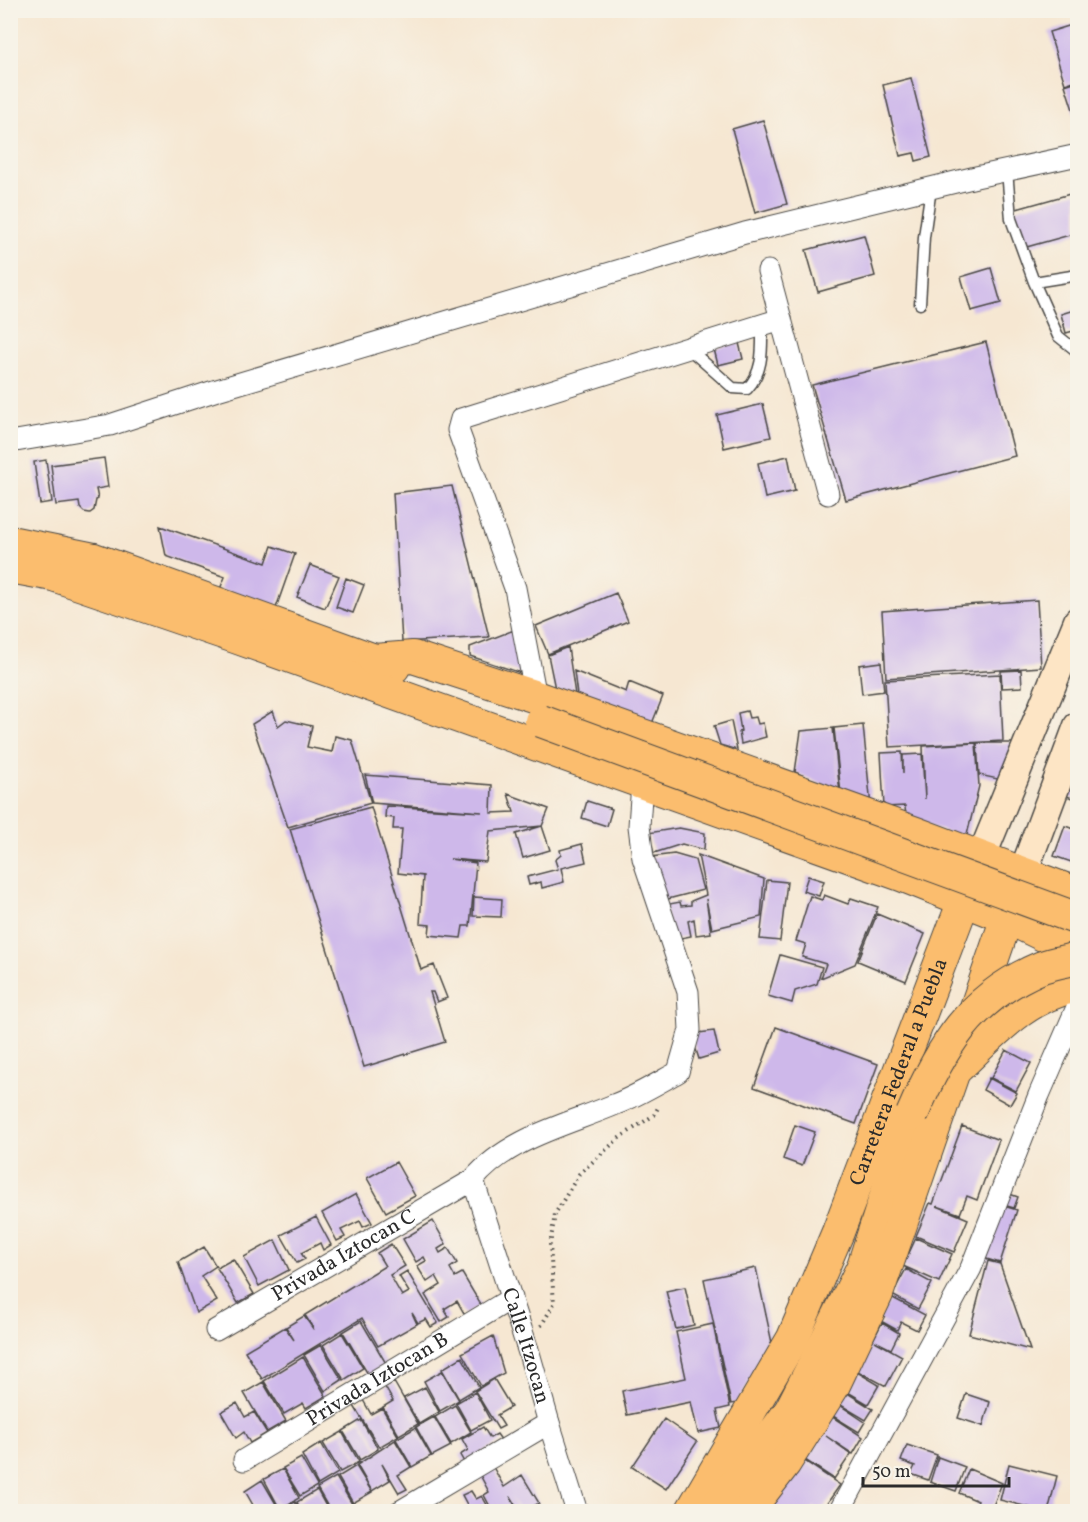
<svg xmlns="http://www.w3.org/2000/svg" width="1088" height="1522" font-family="Vollkorn,serif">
<rect width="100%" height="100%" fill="#f7f3e8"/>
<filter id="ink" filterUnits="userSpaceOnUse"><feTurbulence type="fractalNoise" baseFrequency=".0167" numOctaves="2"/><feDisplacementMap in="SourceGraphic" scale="12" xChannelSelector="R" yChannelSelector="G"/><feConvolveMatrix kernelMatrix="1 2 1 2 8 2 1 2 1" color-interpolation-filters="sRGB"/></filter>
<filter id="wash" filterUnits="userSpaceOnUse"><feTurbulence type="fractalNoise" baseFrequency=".008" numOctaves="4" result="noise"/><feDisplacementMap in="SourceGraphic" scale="24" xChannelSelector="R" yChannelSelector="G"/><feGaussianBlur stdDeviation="1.35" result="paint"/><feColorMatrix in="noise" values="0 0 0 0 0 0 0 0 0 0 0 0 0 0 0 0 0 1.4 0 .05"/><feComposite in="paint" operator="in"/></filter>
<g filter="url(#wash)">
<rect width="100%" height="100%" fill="#f6e7d2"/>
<g id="blocks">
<path fill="#ceb8ea" d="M1075,24L1077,33V80L1065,84L1049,32Z
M911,78L931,157L916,161L914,153L900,156L883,85Z
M1077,81V122L1065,85Z
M763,120L787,204L755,213L732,129Z
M1077,192V233L1023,248L1013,210Z
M864,235L875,276L818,292L806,250Z
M991,268L1001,303L971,311L961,277Z
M1077,309V330L1066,333L1061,314Z
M986,342L1015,456L846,500L812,385Z
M739,343L743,359L718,365L714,349Z
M763,404L771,437L724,448L717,415Z
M788,456L795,491L765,498L758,463Z
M104,458L108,487L96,489L98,499L96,500L94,510L90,513L84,512L80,508L79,502L56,505L51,465Z
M46,460L52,502L40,504L34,462Z
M452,486L489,637L402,642L393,493Z
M160,526L266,563L272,546L295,554L276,608L220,589L225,577L166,556Z
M310,565L339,576L325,608L297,597Z
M346,578L364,585L353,613L336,607Z
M616,593L628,621L548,654L536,626Z
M1037,600L1041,667L886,678L882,611Z
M514,630L524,674L470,656V647Z
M568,647L575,695L555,689L548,655Z
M881,662L884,691L862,694L859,665Z
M1021,670L1022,687L1002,688L1001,671Z
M574,671L626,692L629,682L663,696L651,726L577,695Z
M1000,674L1003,741L889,747L885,680Z
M273,711L278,726L286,720L312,726L307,747L332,752L335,736L352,740L371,803L288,827L252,724Z
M747,711L749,718L756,717L758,724L763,723L766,737L741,744L739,732L741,731L738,713Z
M731,721L737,750L720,745L714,726Z
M863,725L871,807L841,794L834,728Z
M833,728L840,793L795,772L801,731Z
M976,743L979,786L966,839L906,818L905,806L884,807L881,753L902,752L903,773V755L922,754L925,799L923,746Z
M977,743H1017L1002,780L979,775Z
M1075,773L1077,774V800L1067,796Z
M365,775L492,785L491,813L514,812L508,794L549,809L542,826L490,831L486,862L450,859L476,863L470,926H463L461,938L429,935L430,925L420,924L423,876L398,873L402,829H393L394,818L385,817L386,806L482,812L372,803Z
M587,801L612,809L607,826L582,818Z
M371,807L421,970L434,965L447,998L437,1002L433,992H430L445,1042L364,1067L290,829Z
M542,826L550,850L523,858L516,834Z
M1065,826L1077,830V864L1054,856Z
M679,828L705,833L704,850L682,844L654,853L648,833Z
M582,844L586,862L561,868L564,882L542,888L541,882L529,885L527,877L558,869L555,860L561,855L560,850Z
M674,854L695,860L703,890L660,901L651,857Z
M698,855L764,879L761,917L712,929L706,899L711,933L696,935L694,919L688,921L691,936L671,940L664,905L680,902L681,906L691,905V901L706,895Z
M808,876L824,881L819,896L803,891Z
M767,880L787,882L780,941L760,939Z
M824,895L848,904L851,898L878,907L855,964L821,978L826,964L802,957L806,944L796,941L810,896L822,900Z
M474,897L502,899L501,917L473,916Z
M877,914L925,934L906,981L858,961Z
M780,955L822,967L817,984L795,991L792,1003L768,996Z
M776,1027L878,1064L856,1124L754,1087Z
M714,1031L719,1053L699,1059L691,1034Z
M1006,1050L1031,1063L1016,1091L991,1078Z
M989,1078L1017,1093L1010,1105L983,1090Z
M795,1125L815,1132L802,1166L783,1159Z
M962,1126L999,1140L977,1200L967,1196L960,1214L937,1206L968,1219L954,1252L916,1236L930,1203L933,1204Z
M396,1162L415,1196L386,1212L367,1178Z
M1004,1192L1018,1197L1014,1208L1000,1204Z
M356,1194L372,1223L363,1227L360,1221L341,1230L345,1237L337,1241L322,1213Z
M997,1204L1017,1210L1000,1263L980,1257Z
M316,1217L331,1245L323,1250L320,1243L301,1253L305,1259L297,1263L281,1235Z
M433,1221L446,1244L438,1249L440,1253L448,1248L457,1263L450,1268L455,1277L462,1273L481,1305L465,1315L457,1301L444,1309L449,1317L441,1322L425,1295L441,1285L436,1276L427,1282L417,1266L426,1261L424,1257L416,1262L403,1239Z
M916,1238L952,1254L939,1282L903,1266Z
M275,1240L289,1270L259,1286L244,1257Z
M391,1244L405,1266L390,1275L402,1296L409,1292L399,1276L407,1271L438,1323L431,1327L426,1319L418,1323L412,1313L417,1324L378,1346L362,1318L262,1379L245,1351L285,1327L294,1340L286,1327L304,1316L314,1330L305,1315L385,1266L377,1253Z
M204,1247L216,1266L201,1276L217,1301L196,1313L178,1262Z
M233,1259L254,1294L238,1303L217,1268Z
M988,1261L1000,1264L1030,1350L969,1334Z
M756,1268L772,1343L737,1403L731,1404L704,1279Z
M906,1269L932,1283L918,1309L892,1295Z
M685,1287L694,1325L676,1329L666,1291Z
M891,1297L925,1315L917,1330L901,1322L897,1330L879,1320Z
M361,1321L387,1365L369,1376L343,1332Z
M882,1323L899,1333L891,1349L875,1341L902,1356L886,1386L852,1368L869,1338L873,1340Z
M713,1324L730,1407L717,1410L721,1428L698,1433L691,1402L627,1415L622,1391L686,1378L676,1332Z
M342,1333L363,1368L344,1380L323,1345Z
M493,1336L504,1373L481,1386L462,1353Z
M321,1345L342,1380L325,1391L304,1355Z
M303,1357L326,1396L306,1408L303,1403L284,1414L264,1381Z
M462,1357L479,1387L459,1399L442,1369Z
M852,1369L879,1385L868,1404L841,1388Z
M442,1371L459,1400L440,1411L424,1381Z
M494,1379L511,1407L497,1415L504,1426L498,1429L475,1391Z
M263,1382L286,1421L267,1432L244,1393Z
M394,1382L418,1424L399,1435L383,1407L393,1401L385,1387Z
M425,1387L439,1412L419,1424L404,1398Z
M841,1389L873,1409L866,1420L834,1401Z
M475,1392L490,1420L471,1430L456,1403Z
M966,1394L990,1402L983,1426L958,1418Z
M363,1400L371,1414L382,1408L398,1436L379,1447L354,1406Z
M835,1402L865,1422L859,1432L828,1413Z
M237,1403L245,1417L254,1412L267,1433L250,1443L244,1432L236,1438L221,1412Z
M455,1405L471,1432L451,1444L435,1417Z
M828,1414L863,1437L853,1454L826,1436L851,1454L834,1479L802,1458Z
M434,1417L451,1446L432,1456L416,1427Z
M664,1419L697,1442L666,1489L632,1467Z
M361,1420L378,1449L360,1460L343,1431Z
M483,1427L490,1438L497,1434L502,1441L464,1462L460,1455L468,1450L462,1439Z
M415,1428L431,1456L412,1467L396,1439Z
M342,1432L359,1462L340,1472L323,1443Z
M395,1440L411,1467L398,1475L407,1489L399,1493L382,1464L390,1480L372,1491L357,1465Z
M321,1443L338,1473L318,1485L302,1455Z
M907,1445L937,1455L928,1480L911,1474L915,1466L901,1461Z
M938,1457L965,1467L956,1491L930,1482Z
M301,1458L317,1486L300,1496L283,1468Z
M803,1460L840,1485L821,1512L814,1507L811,1512H768Z
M1009,1464L1057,1476L1048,1512L1000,1500Z
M356,1466L372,1492L353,1503L338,1477Z
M493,1467L504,1487L522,1475L539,1503L524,1512H520L510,1496L518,1512H493L484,1495L489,1492L480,1475Z
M283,1469L299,1498L280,1509L264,1479Z
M969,1469L1002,1483L991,1511L976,1505L978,1501L959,1493Z
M336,1477L352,1504L339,1512H331L317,1488Z
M262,1480L279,1509L275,1512H257L245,1491Z
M317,1490L329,1512H302L297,1502Z
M471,1491L476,1499L482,1496L491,1512H471L462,1495Z
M295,1502L301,1512H279Z"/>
</g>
</g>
<g filter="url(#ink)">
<use href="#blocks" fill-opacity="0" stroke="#494744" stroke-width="1.5"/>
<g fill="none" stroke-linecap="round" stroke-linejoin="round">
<defs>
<path id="lane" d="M1007,170L1011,219L1034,282L1058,336L1078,352
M1034,282L1078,275
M920,304L924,237L931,188
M688,348L733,388L747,389C764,371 762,349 762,325"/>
<g id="street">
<path d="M768,271L828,494"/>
<path d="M10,442L110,425L217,390L745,233L976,177L1078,155"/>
<path d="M536,697L515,588L458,430L461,419L781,319"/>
<path id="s1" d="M473,1180L529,1353L549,1423L577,1512"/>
<path id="s2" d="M216,1330L473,1180C509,1137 567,1125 616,1104C637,1096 658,1083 678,1072L690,1030L688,992L643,858L639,826L642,783"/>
<path id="s3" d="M244,1460L512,1298"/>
<path d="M399,1512L549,1423"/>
<path d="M839,1512L971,1268L1039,1095L1078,1005"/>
</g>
<path id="secondary" d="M981,858L1078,621
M1023,873L1078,726"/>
<g id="primary">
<path d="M10,542L94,559L394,667"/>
<path d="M10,567L53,575L235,637L901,875L1006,917L1078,952"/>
<path d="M374,660L413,657L536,697L916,833L1078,894"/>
<path d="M957,1068C993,1034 1026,995 1078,986"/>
<path id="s4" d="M691,1512L793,1338L838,1232L971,882"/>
<path d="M712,1512L749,1467L790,1411L825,1343L863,1266L912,1115"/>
<path d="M747,1512L785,1463L833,1387L877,1294L1014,897"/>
</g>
</defs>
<use href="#lane" stroke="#494744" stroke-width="13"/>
<use href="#street" stroke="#494744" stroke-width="23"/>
<use href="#secondary" stroke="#494744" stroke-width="31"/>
<use href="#primary" stroke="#494744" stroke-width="34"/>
<path stroke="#494744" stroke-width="4" stroke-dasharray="1.5 4.5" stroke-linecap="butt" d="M541,1326L554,1304L550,1245L555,1214L579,1174L618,1139L654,1115L659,1106"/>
<use href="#lane" stroke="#fff" stroke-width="10"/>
<use href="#street" stroke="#fff" stroke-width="21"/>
<use href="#secondary" stroke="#fde5c5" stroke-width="28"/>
<use href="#primary" stroke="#fbbd6e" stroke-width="32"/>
<defs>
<path id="primary-bridge" d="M541,721L1078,919
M912,1115C941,1047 970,997 1042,967C1053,963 1066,961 1078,958"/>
</defs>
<use href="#primary-bridge" stroke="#494744" stroke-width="34" stroke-linecap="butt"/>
<use href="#primary-bridge" stroke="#fbbd6e" stroke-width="32"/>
</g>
</g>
<g text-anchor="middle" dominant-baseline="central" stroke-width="5" stroke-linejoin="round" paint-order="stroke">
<g font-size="21" fill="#2b2b2b" stroke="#f7f3e8">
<text stroke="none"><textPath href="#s4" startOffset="488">Carretera Federal a Puebla</textPath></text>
<text stroke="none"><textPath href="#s2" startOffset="148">Privada Iztocan C</textPath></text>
<text stroke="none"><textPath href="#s1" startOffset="174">Calle Itzocan</textPath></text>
<text stroke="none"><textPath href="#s3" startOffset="156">Privada Iztocan B</textPath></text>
</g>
</g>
<rect width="1088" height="1522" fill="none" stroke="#f7f3e8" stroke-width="36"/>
<path d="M863 1477v9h146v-9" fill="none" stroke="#2b2b2b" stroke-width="3"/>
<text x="872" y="1477" font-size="18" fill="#2b2b2b" stroke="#f7f3e8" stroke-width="4.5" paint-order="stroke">50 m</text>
</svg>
